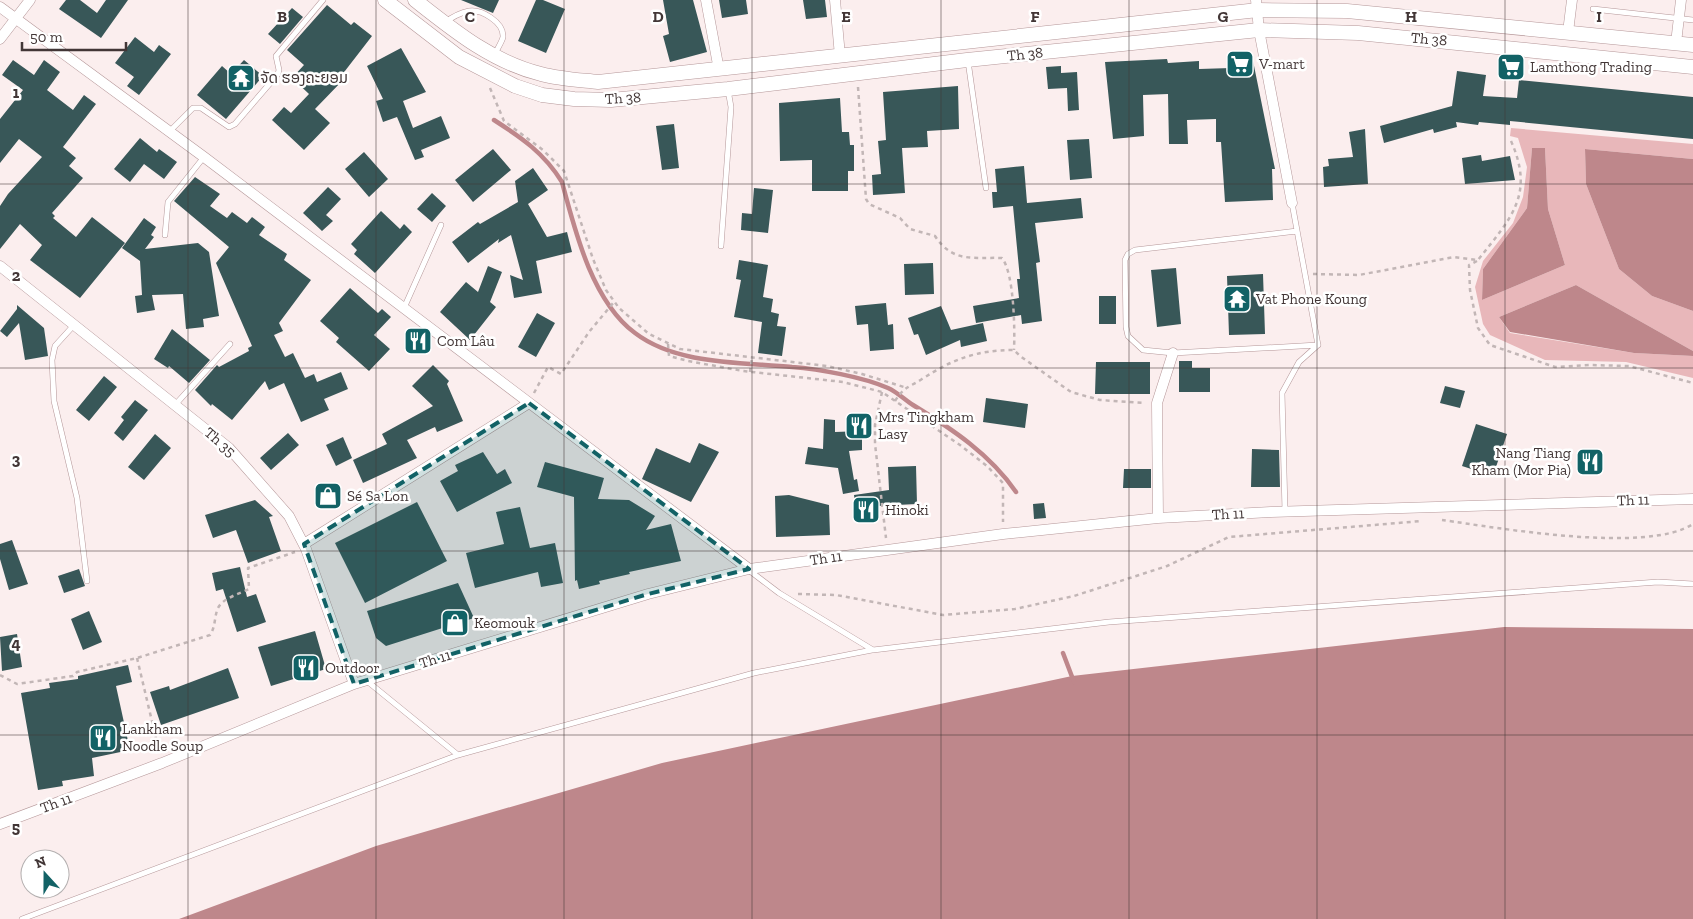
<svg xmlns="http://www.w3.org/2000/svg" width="1693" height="919" font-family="'Zilla Slab','Noto Sans Lao',serif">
<rect width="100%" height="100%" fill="#fbeeee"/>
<path fill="#e8b7ba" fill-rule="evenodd" d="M1511,128L1693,144V159L1585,149L1586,184L1619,269L1652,296L1693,311V351L1576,285L1499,317L1510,333L1634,353L1693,356V378L1626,362L1545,360L1490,335L1483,324L1475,287L1483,261L1513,223L1523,197L1527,167L1518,138L1510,136ZM1532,148H1545L1548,209L1565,265L1482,300L1483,269L1527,208Z"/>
<path fill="#be878b" d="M1532,148H1545L1548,209L1565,265L1482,300L1483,269L1527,208Z
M1585,149L1693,159V311L1652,296L1619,269L1586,184Z
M1576,285L1693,351V356L1634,353L1510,332L1499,317Z
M1504,627L1693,629V919H179L376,846L662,763L1072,676Z"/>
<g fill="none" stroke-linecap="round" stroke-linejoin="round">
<path stroke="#be878b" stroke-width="4.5" d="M494,120C522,138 544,153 562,182C575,231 592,301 635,333C677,365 741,362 792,367C819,369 863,377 888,388C897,392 905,400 913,405C952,429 990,454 1016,492
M1063,653L1074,682"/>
</g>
<path fill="#385758" d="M66,0H80L97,13L106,0H128L101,38L59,9Z
M461,0H499L493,13Z
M536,0H543L565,9L546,53L518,41Z
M663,0H693L707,52L670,62L663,36L669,34Z
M719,0H746L748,14L722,18Z
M803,0H825L827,17L806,19Z
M327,5L351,25L354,22L372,36L338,80L344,79L315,109L330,123L304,150L272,120L284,107L291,113L309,94L292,78L304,65L287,50Z
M292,8L303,17L280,44L268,34Z
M135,37L154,52L159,45L171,54L139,95L127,86L134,77L115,63Z
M401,48L426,92L403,101L413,128L441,116L450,138L421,150L424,157L415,160L397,117L383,122L376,101L383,99L367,66Z
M1252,56L1275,169H1272L1273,200L1225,202L1221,142H1216V119L1187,120L1188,144H1169L1168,94L1143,95L1144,136L1113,139L1105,62L1167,59L1168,63L1199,61V69L1231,68L1230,58Z
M13,60L34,75L44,60L60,72L47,90L73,110L84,95L96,104L63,147L76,158L69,166L83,178L52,213L55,216L53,218L76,237L92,217L125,243L80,298L30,260L42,245L20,224L0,249V206L8,194L42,157L19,139L0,163V119L23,90L2,75Z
M244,60L263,76L226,119L197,95L222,66L231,74Z
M1061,66V73L1077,72L1079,110L1068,111L1067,88L1048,89L1046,67Z
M1457,71L1486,75L1483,96L1517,98L1519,80L1693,97V139L1510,121V125L1479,122L1478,125L1456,122L1457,127L1434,133L1433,129L1384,143L1380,126L1452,106Z
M958,86L959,129L927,131L928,147L902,148L905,193L873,195L872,175L881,174L878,141L886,140L883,92Z
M840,98L842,132H849L850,145H854V171H848V191H812V160L780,161L779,103Z
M674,124L679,168L662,170L656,126Z
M1365,129L1368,184L1324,187L1323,167L1329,166L1328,159L1353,157L1349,132Z
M140,138L157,152L159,149L177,162L164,179L144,164L130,182L114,169Z
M1089,139L1092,178L1070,180L1067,140Z
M493,149L511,170L473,202L455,180Z
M364,152L388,179L369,197L345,169Z
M1481,155L1482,161L1510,156L1515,180L1465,184L1462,158Z
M1024,166L1027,203L1081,198L1083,218L1035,223L1040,262L1036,263L1042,321L1022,324L1021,315L976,323L973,306L1019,298L1017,279H1020L1013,206L993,208L992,192H997L995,169Z
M533,168L548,190L528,204L547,237L567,232L572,252L536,261L542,293L514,298L510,275L523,280L511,235L498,243L499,239L468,263L452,242L478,222L480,224L518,202L515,181Z
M195,177L220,194L210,206L227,218L232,212L247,223L252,217L265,227L259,235L287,254L284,260L311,280L279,323L283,331L274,335L285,357L293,353L305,378L314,374L317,382L341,372L348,389L324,399L329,410L301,422L284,383L269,390L265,381L232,420L212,404L211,406L195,390L217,365L219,367L249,351L248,348L252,346L216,263L229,247L174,201Z
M328,187L341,199L326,215L333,221L322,231L303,213Z
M754,188L773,190L768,233L741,230L742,213L752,214Z
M432,193L446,206L432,222L417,209Z
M381,211L400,229L404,224L412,232L375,273L354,254L357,250L351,244Z
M144,218L156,227L151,235L154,237L145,249L198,243L209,252L219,316L203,319L204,327L186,329L183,294L152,295L155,310L137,313L135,296L142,295L140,261L122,248Z
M739,260L768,265L763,297L773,299L771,312L779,314L777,326L786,327L782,356L758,353L762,322L734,317L741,280L736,279Z
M933,263L934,294L905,295L904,264Z
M488,266L502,272L490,302L496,307L470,340L440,312L466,282L478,292Z
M1176,268L1181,324L1157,327L1151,270Z
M1263,274L1265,334L1229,335L1227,276Z
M350,288L378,313L382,309L391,317L374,335L390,349L369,371L336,342L339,338L320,321Z
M1099,296H1116V324H1099Z
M886,303L888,325L893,324L894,349L870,351L868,324L857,325L855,306Z
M17,305L44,328L48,356L25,360L19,323L7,337L0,331L17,309Z
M941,306L951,330L983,323L987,341L961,347L960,340L926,355L918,334L914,335L908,318Z
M537,313L555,323L536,357L518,347Z
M172,329L210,360L189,383L169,366L168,368L154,359Z
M1179,361H1192V368H1210V392H1179Z
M1096,362H1150V394H1095Z
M433,365L449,381L447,384L463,421L437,432L435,427L407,440L417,458L363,483L353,460L387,444L382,434L433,406L412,386Z
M104,376L117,387L89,421L76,410Z
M1445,386L1465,391L1460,408L1440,403Z
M986,398L1028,404L1025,428L983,422Z
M135,400L148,410L123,441L114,433L124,420L121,417Z
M824,419L835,420V432L862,431V450L849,451L854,480L857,479L859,491L843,494L838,468L805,464L808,447L823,449Z
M1476,424L1507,434L1493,476L1462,466Z
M288,433L299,445L271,470L260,458Z
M155,434L171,448L144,480L128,467Z
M343,437L352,458L336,466L326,445Z
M699,443L719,452L691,502L642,479L656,448L690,463Z
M1252,449L1279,450L1280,487H1251Z
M483,452L497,474L505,469L512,483L457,512L440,481L458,471L455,465Z
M545,462L604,478L598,499L629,500L655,516L646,530L671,524L681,561L629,572L630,574L599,581L600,584L579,589L577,580L575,581L574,497L537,487Z
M916,466L917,504L876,506L877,515L857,518L854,495L889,490L888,467Z
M1124,469H1151V488H1123Z
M789,495L829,505L830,535L776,537L775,496Z
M255,500L273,516L269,517L281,551L248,563L236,530L213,538L205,515Z
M417,502L447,561L365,603L335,543Z
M1044,503L1046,518L1034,519L1033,504Z
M520,507L530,548L555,543L563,583L541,587L538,572L475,588L466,553L504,544L496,512Z
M12,540L28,584L9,590L0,559V544Z
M240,567L247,597L256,594L266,622L237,632L223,589L216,591L212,573Z
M79,569L85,586L64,593L58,576Z
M458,583L474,618L386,646L376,638L367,611Z
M89,611L102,642L83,650L71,619Z
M315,631L326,669L271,686L258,647Z
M17,634L22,667L2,671L0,637Z
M128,665L132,682L116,686L130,750L92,758L94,776L62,781L63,786L38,790L21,693L50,688L49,683L78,679V676Z
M228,668L239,698L161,725L150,692L169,686L170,690Z"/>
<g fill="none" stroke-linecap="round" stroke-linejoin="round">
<defs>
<path id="service" d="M1593,9L1693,20
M444,23C452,17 459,13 469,11C481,9 504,22 503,37C502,42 497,49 495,54
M968,61L986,188
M170,131L193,108H201L229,127L235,124L278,74L279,70L276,56L323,0
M1292,203L1318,345
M1297,231L1135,250L1128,254L1125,260L1126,327L1128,336L1143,350L1173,353L1318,345
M165,235L168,202L204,157
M721,246L731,107L728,90
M404,308L441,225
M74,325L55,346L52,360L54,401L77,498L87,581
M175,405L230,344
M1285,511L1282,393L1299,362L1318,345
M750,571L779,593L873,650L1109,622L1658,582L1693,584
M367,681L458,755
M22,919L458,755L754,673L872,650"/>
<path id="minor" d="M706,0L719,70
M835,0L840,56
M1256,0L1259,30L1292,203
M0,7L204,157L749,569
M1568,32L1572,0
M0,39L30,0
M1676,43L1681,0
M0,266L229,448L289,516L306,549L354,684
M1158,518L1157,403L1173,353
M304,544L529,403
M0,824L162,763L354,684L648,594L749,569L1003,534L1158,518L1271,512L1693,499"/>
<path id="tertiary" d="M385,0L459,57L515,86L542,95L574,99L611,100L728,89L967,60L1259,30L1358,33L1693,67
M415,0C453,30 492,62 541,74C559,79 579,80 598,82L1258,10L1347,11L1693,45"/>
</defs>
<use href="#service" stroke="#b59799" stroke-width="6"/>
<use href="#minor" stroke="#b59799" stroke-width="11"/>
<use href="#tertiary" stroke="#b59799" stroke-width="15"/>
<path stroke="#c2b6b6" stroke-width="2.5" stroke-dasharray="4 4" stroke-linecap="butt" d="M858,87L866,199L869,204L900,218L910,229L935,236C953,263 972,257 1002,258C1014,273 1015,329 1014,350
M490,88L504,121L543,150L564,171L593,259L606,290L619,308L649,334L680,349L827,366L862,374L904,387
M1477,261L1469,265L1470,290L1478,328L1490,345L1555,367L1590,365L1629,366L1693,383
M1313,274L1359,275L1454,257L1478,260C1511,218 1535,195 1511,141
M668,344L669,356L688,361L743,371L843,382L882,392L960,445L987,466L1003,483V522
M750,372L752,358
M882,392L875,425V444L886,538
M534,393L548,367L561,374L589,332L614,302
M895,401C905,386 908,388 922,379C953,359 977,350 1014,350L1020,356L1071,392L1100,400L1145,403
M1442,520C1499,528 1647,554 1693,524
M798,594L836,595L943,615L1015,609L1074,596L1167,566L1229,537L1422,521
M137,658L159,751
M0,675L17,684L73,676L77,672L137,658L210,635C216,626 214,617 218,608C223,598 239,594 249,589L248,568L295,552"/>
<use href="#service" stroke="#fff" stroke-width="5"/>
<use href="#minor" stroke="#fff" stroke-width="10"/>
<use href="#tertiary" stroke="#fff" stroke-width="14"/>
</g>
<path fill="#126266" fill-opacity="0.2" stroke="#126266" stroke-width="4" stroke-dasharray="10 6" stroke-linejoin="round" d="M529,403L749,569L648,594L354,684L304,544Z"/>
<path fill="none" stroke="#423636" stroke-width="1" stroke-opacity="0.55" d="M188,0V919M376,0V919M564,0V919M752,0V919M941,0V919M1129,0V919M1317,0V919M1505,0V919M0,184H1693M0,368H1693M0,551H1693M0,735H1693"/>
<defs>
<symbol id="supermarket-square" viewBox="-11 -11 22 22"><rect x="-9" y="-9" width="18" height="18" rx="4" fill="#126266" stroke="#fff"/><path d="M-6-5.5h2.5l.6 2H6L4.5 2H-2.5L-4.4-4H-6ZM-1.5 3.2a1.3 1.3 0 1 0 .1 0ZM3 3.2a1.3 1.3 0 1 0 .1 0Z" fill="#fff"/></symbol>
<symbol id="temple-square" viewBox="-11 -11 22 22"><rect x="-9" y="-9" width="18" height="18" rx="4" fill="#126266" stroke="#fff"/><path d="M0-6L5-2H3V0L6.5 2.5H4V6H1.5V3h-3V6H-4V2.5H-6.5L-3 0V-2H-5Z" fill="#fff"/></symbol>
<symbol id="restaurant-square" viewBox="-11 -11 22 22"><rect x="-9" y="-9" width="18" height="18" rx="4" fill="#126266" stroke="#fff"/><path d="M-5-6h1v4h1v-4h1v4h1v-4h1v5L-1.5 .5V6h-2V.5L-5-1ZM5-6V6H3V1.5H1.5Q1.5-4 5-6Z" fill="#fff"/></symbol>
<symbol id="shop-square" viewBox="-11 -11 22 22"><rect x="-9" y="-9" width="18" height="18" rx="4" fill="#126266" stroke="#fff"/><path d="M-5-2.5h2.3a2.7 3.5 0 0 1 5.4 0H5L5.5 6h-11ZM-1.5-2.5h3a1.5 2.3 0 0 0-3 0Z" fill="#fff"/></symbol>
</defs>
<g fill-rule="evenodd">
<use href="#supermarket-square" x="1224" y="48" width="32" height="32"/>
<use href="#supermarket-square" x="1495" y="51" width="32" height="32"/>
<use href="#temple-square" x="225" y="62" width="32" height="32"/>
<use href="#temple-square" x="1221" y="283" width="32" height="32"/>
<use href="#restaurant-square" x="402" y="325" width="32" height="32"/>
<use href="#restaurant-square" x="843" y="410" width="32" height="32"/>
<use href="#restaurant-square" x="1574" y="446" width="32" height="32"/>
<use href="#shop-square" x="312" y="480" width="32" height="32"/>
<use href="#restaurant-square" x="850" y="494" width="32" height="32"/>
<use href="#shop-square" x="439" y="607" width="32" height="32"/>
<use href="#restaurant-square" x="290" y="652" width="32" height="32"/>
<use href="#restaurant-square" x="87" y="722" width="32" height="32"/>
</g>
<g text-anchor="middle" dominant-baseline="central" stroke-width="5" stroke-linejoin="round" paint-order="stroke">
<g font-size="15" fill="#423636" stroke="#fff">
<text transform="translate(1429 39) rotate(5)">Th 38</text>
<text transform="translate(1025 54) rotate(-6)">Th 38</text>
<text transform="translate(623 98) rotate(-3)">Th 38</text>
<text transform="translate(220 442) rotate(41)">Th 35</text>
<text transform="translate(1633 500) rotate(-2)">Th 11</text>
<text transform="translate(1228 514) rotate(-3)">Th 11</text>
<text transform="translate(826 558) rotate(-8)">Th 11</text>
<text transform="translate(435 659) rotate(-17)">Th 11</text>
<text transform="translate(56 803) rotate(-20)">Th 11</text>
</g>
<g font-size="15" fill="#423636" stroke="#fff" text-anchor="start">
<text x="1259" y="64">V-mart</text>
<text x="1530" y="67">Lamthong Trading</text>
<text x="260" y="78">ຈັດ ຮອງຄະຍອມ</text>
<text x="1256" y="299">Vat Phone Koung</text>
<text x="437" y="341">Com Lâu</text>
<text x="878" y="417">Mrs Tingkham<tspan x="878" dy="17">Lasy</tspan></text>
<text x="1571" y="453" text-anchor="end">Nang Tiang<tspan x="1571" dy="17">Kham (Mor Pia)</tspan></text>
<text x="347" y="496">Sé Sa Lon</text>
<text x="885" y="510">Hinoki</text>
<text x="474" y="623">Keomouk</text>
<text x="325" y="668">Outdoor</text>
<text x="122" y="729">Lankham<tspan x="122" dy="17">Noodle Soup</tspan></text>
</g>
</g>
<g font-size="16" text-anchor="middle" font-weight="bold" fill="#423636" stroke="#fff" stroke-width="5" stroke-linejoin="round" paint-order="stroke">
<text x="282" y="22">B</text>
<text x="470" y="22">C</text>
<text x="658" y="22">D</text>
<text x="846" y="22">E</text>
<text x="1035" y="22">F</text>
<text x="1223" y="22">G</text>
<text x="1411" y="22">H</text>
<text x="1599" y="22">I</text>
<text x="16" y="98">1</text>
<text x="16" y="281">2</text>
<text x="16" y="465">3</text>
<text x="16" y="649">4</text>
<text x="16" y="833">5</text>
</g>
<g transform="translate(45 874) rotate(339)"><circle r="24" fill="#ffffff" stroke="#b3afaf"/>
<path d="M0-4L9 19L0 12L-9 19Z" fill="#126266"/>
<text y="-8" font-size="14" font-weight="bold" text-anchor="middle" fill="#423636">N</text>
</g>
<path d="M22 42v8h104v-8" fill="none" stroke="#423636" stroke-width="2.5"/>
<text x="30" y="42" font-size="15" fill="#423636" stroke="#ffffff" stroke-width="4" paint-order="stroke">50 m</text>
</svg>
